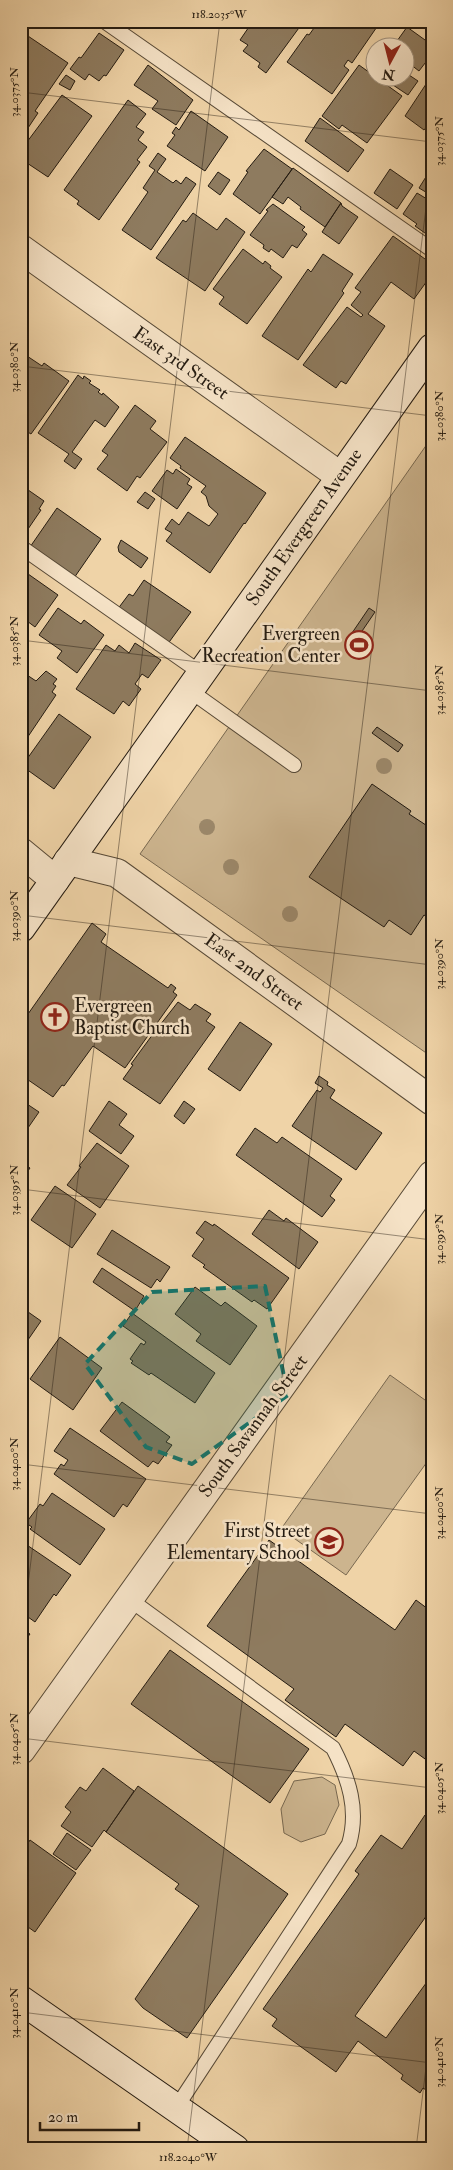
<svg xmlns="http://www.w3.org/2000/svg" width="453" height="2170" font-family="'IM FELL Double Pica',serif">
<rect width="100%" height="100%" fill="#efd3a7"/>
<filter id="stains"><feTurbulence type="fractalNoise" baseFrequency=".004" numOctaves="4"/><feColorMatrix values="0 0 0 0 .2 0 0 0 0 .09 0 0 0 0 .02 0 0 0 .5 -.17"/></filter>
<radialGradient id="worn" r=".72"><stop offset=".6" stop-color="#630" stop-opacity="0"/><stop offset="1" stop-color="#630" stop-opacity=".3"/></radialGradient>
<path fill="#ccb48e" stroke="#786850" d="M432,437V1057L140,854Z
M390,1375L432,1405V1455L346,1575L281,1529Z
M322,1777L335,1785L339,1805L325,1834L301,1842L284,1833L281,1809L294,1781Z"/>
<path fill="#8e7b5f" stroke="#241b11" d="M151,21H166L161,28Z
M253,21H304L266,73L258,67L260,63L243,51L248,45L240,40Z
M319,21H381L352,63L348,60L344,66L349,70L332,94L287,62L307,34L309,35Z
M407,27L432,45V54L419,71L406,61V48H392Z
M99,33L124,50L106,76L104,75L99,81L89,74L85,80L70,69L79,57L81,58Z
M25,34L68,63L35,111L38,113L24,134L21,132V39Z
M148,65L193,100L176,125L152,109L158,101L134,85Z
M359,65L402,96L367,143L342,125L339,129L322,116Z
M406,73L418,81L408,95L390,83L393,78H406Z
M66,75L75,81L70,90L59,84Z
M432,75V126L429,124L424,130L405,116Z
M62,95L92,116L48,177L21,159V150Z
M128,100L146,114L136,127L144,132L138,140L147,147L137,160L140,162L99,220L77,204L79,201L64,190Z
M191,111L228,137L205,171L167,146L175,135L172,133L176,127L179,130Z
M320,118L364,150L348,172L305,141Z
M264,149L292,169L260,214L233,194L248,172L246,171Z
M158,153L166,159L157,172L173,183L176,180L181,184L186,177L196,184L151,250L122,230L148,192L143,188L155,170L149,166Z
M293,168L341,203L325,227L300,209L301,207L288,197L283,204L272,197Z
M390,169L413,185L397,209L374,193Z
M218,172L230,180L220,195L208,186Z
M429,172L432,173V191L429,194L419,188Z
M417,193L432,202V238L415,226L417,224L403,214Z
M341,203L342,206L358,217L339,244L322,232Z
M273,204L305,227L302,230L307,234L297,248L292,245L283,258L271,249L269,252L263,248L264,245L250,235L268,211L266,210Z
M193,213L217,230L226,218L245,232L205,291L156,258L183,220L186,222Z
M393,236L432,264V274L414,299L391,282L368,314L385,326L346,384L341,381L336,388L303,365L347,307L361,317L363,315L351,305L361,292L355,288Z
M243,249L263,264L265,261L271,266L270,268L282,277L247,324L219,304L224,297L213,289Z
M323,254L353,274L342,291L344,293L298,360L262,336L308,269L311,272Z
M21,352L42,366L44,363L69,381L31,434L23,429L21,431Z
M78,375L83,379L84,376L91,381L89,383L100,390L98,392L102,395L103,393L119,407L105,427L95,420L72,452L82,459L75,469L64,461L69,454L38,433Z
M135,405L156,421L150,429L167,442L140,478L137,476L127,491L97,469L108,455L102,451Z
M185,437L266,493L245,524L244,523L210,573L166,541L172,533L165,529L172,519L179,525L188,512L209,526L218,514L209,506L206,496L201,492L206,486L180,468L181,466L170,458Z
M176,469L190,479L187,484L192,487L177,509L152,491L167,470L173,474Z
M21,485L44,501L39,509L41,510L26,532L21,529Z
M145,492L155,499L148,509L137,502Z
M57,508L101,539L74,578L30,547Z
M121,540L148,558L141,568L119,552L118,547Z
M21,569L58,595L35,627L23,618L21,621Z
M144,580L191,612L167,645L117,610L129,594L133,596Z
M58,608L81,624L84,620L104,635L77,673L57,658L62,651L39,635Z
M369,608L375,612L358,637L352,633Z
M135,643L161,660L148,678L142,674L135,684L141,689L129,706L123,701L114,714L76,689L106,645L115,651L119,645L129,653Z
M21,671L36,681L46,671L57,679L53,684L56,686L52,692L56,695L21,747Z
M59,714L91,737L54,789L22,766Z
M377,727L403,745L398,752L372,733Z
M372,784L411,811L409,814L432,829V920L424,915L411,935L389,920L384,927L309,877Z
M92,923L106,934L101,942L168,988L171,984L176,988L173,992L177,995L125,1068L93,1046L64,1086L62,1085L53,1097L21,1075V1024Z
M178,1002L190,1010L195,1004L211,1014L206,1021L215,1027L160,1104L123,1079L133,1065L131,1064L153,1034Z
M240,1022L272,1044L240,1091L208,1069Z
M319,1076L328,1082L327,1085L335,1090L330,1098L382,1133L356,1170L292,1126L317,1090L320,1092L323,1088L315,1083Z
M21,1100L39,1112L21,1138Z
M109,1101L127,1114L119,1125L134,1136L121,1154L89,1131Z
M184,1101L195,1109L184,1124L174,1116Z
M255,1128L277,1143L282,1137L342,1179L330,1196L335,1200L322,1217L236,1155Z
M97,1143L129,1166L100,1208L67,1185L81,1167L79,1166Z
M21,1162L30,1168L21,1181Z
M55,1186L96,1214L72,1248L31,1220Z
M269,1210L284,1221L286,1218L318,1242L299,1269L252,1234Z
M205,1221L213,1226L214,1224L289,1278L267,1309L254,1300L252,1302L203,1267L205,1265L192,1256L204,1239L196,1233Z
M112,1230L170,1267L160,1282L157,1279L151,1288L97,1254Z
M102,1268L144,1296L135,1311L93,1282Z
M195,1287L221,1306L225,1302L257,1326L230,1365L196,1341L201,1334L175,1314Z
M21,1307L41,1321L21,1350Z
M132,1313L215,1373L195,1403L151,1373L149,1375L131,1363L133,1361L130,1359L141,1343L144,1345L146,1342L123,1326Z
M60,1337L102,1368L73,1410L30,1379Z
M122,1402L170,1437L166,1442L172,1445L158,1464L153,1461L148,1467L100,1431Z
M70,1428L146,1479L127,1507L123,1504L114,1517L54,1474L61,1464L64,1466L68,1460L54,1451Z
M52,1493L105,1529L80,1565L30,1529L32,1527L26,1523L40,1504L43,1506Z
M269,1540L395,1630L416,1600L432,1612V1764L414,1751L403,1766L345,1724L336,1737L285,1700L294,1689L207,1626Z
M21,1541L71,1575L56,1596L54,1594L35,1622L21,1612Z
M21,1622L26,1626L24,1630L30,1634L21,1646Z
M170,1650L309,1749L270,1803L131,1704Z
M103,1768L134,1791L106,1832L104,1830L92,1847L61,1826L71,1812L65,1807L80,1787L86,1791Z
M138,1786L288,1894L187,2038L143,2008L135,1999L199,1906L175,1889L179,1884L106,1832Z
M425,1815L432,1820V1908L355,2016L386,2038L432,1975V2094L423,2088L420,2093L401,2079L403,2075L358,2041L336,2072L272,2026L277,2019L263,2009L359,1874L355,1871L381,1835L402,1849Z
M67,1833L91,1850L76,1870L53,1854Z
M30,1840L76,1873L35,1932L21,1922V1850L23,1851Z"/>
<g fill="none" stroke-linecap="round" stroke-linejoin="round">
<defs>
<path id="lane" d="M104,21L432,250
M21,547L201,673
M189,690L294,765
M129,1599L333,1748C349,1779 359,1810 349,1844L176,2108"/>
<path id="street" d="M21,249L340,476
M21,852L55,880
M68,861L117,873L432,1101
M21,1750L432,1175"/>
<path id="secondary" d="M21,928L432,348
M21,2000L235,2149"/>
</defs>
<use href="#lane" stroke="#574936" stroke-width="16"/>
<use href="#street" stroke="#574936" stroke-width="30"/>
<use href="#secondary" stroke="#241b11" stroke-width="30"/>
<use href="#lane" stroke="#f5e2c6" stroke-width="14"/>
<use href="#street" stroke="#f5e2c6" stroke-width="28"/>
<use href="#secondary" stroke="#f5e2c6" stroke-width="28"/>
</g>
<g fill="#9b8769">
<circle cx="384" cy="766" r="8"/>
<circle cx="207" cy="827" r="8"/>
<circle cx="231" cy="867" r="8"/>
<circle cx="290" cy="914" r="8"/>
</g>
<path fill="#0f766e" fill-opacity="0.2" stroke="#0f766e" stroke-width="4" stroke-dasharray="10 6" stroke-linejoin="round" d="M265,1286L288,1395L192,1464L146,1447L85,1364L152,1292Z"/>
<path fill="none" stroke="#241b11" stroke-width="1" stroke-opacity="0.45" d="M21,92L432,142M21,366L432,416M21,640L432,691M21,915L432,965M21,1189L432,1240M21,1464L432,1514M21,1642L220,21M21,1738L432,1788M21,2012L432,2063M187,2149L432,159M416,2149L432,2019"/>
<defs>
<symbol id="stadium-ring" viewBox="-11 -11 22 22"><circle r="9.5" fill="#f5e2c6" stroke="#8f2418" stroke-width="1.5"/><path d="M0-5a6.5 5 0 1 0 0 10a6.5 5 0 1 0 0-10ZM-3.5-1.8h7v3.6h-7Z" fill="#8f2418"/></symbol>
<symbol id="church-ring" viewBox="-11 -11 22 22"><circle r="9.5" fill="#f5e2c6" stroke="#8f2418" stroke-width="1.5"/><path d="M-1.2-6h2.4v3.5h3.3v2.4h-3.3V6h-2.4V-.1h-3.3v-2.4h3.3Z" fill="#8f2418"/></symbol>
<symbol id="school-ring" viewBox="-11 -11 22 22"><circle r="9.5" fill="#f5e2c6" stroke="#8f2418" stroke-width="1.5"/><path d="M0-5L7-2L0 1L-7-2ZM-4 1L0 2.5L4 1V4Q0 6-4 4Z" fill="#8f2418"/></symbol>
</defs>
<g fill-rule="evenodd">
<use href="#stadium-ring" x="343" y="629" width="32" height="32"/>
<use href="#church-ring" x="39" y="1001" width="32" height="32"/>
<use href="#school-ring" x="313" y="1526" width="32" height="32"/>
</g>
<g text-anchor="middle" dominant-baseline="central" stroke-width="5" stroke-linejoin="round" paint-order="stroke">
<g font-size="19" fill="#241b11" stroke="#f5e2c6">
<text transform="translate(181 363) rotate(35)">East 3rd Street</text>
<text transform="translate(304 527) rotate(-55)">South Evergreen Avenue</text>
<text transform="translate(254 972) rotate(36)">East 2nd Street</text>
<text transform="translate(253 1426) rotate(-54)">South Savannah Street</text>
</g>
<g font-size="19" fill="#241b11" stroke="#f5e2c6" text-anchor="end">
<text x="340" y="634">Evergreen<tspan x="340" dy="22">Recreation Center</tspan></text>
<text x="74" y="1006" text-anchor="start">Evergreen<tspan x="74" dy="22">Baptist Church</tspan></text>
<text x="310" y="1531">First Street<tspan x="310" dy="22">Elementary School</tspan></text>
</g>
</g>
<rect width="453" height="2170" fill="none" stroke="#efd3a7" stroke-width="55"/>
<g transform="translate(390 62) rotate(187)"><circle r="24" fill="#f5e2c6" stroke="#a1927e"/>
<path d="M0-4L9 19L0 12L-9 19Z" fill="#8f2418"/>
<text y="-8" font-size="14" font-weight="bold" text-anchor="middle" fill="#241b11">N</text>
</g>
<path d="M40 2122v8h99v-8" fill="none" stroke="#241b11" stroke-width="2.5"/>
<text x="48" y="2122" font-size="15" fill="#241b11" stroke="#f5e2c6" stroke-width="4" paint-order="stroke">20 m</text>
<rect x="28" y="28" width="398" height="2114" fill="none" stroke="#241b11" stroke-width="2"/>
<g font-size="12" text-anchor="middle" fill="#241b11">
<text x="219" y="18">118.2035°W</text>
<text transform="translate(14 92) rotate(-90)" y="4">34.0375°N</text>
<text transform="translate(439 141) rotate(-90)" y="4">34.0375°N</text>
<text transform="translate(14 367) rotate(-90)" y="4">34.0380°N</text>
<text transform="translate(439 416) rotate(-90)" y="4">34.0380°N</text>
<text transform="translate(14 641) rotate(-90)" y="4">34.0385°N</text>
<text transform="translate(439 690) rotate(-90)" y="4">34.0385°N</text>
<text transform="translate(14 916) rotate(-90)" y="4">34.0390°N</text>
<text transform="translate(439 964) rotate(-90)" y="4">34.0390°N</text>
<text transform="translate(14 1190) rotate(-90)" y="4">34.0395°N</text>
<text transform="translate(439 1239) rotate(-90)" y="4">34.0395°N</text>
<text transform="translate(14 1464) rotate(-90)" y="4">34.0400°N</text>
<text transform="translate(439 1513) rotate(-90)" y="4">34.0400°N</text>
<text transform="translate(14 1739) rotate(-90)" y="4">34.0405°N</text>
<text transform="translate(439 1788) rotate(-90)" y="4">34.0405°N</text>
<text transform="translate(14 2013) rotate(-90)" y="4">34.0410°N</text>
<text transform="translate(439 2062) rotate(-90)" y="4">34.0410°N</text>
<text x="188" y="2161">118.2040°W</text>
</g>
<rect width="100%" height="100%" filter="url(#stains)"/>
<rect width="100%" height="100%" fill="url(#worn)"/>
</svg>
